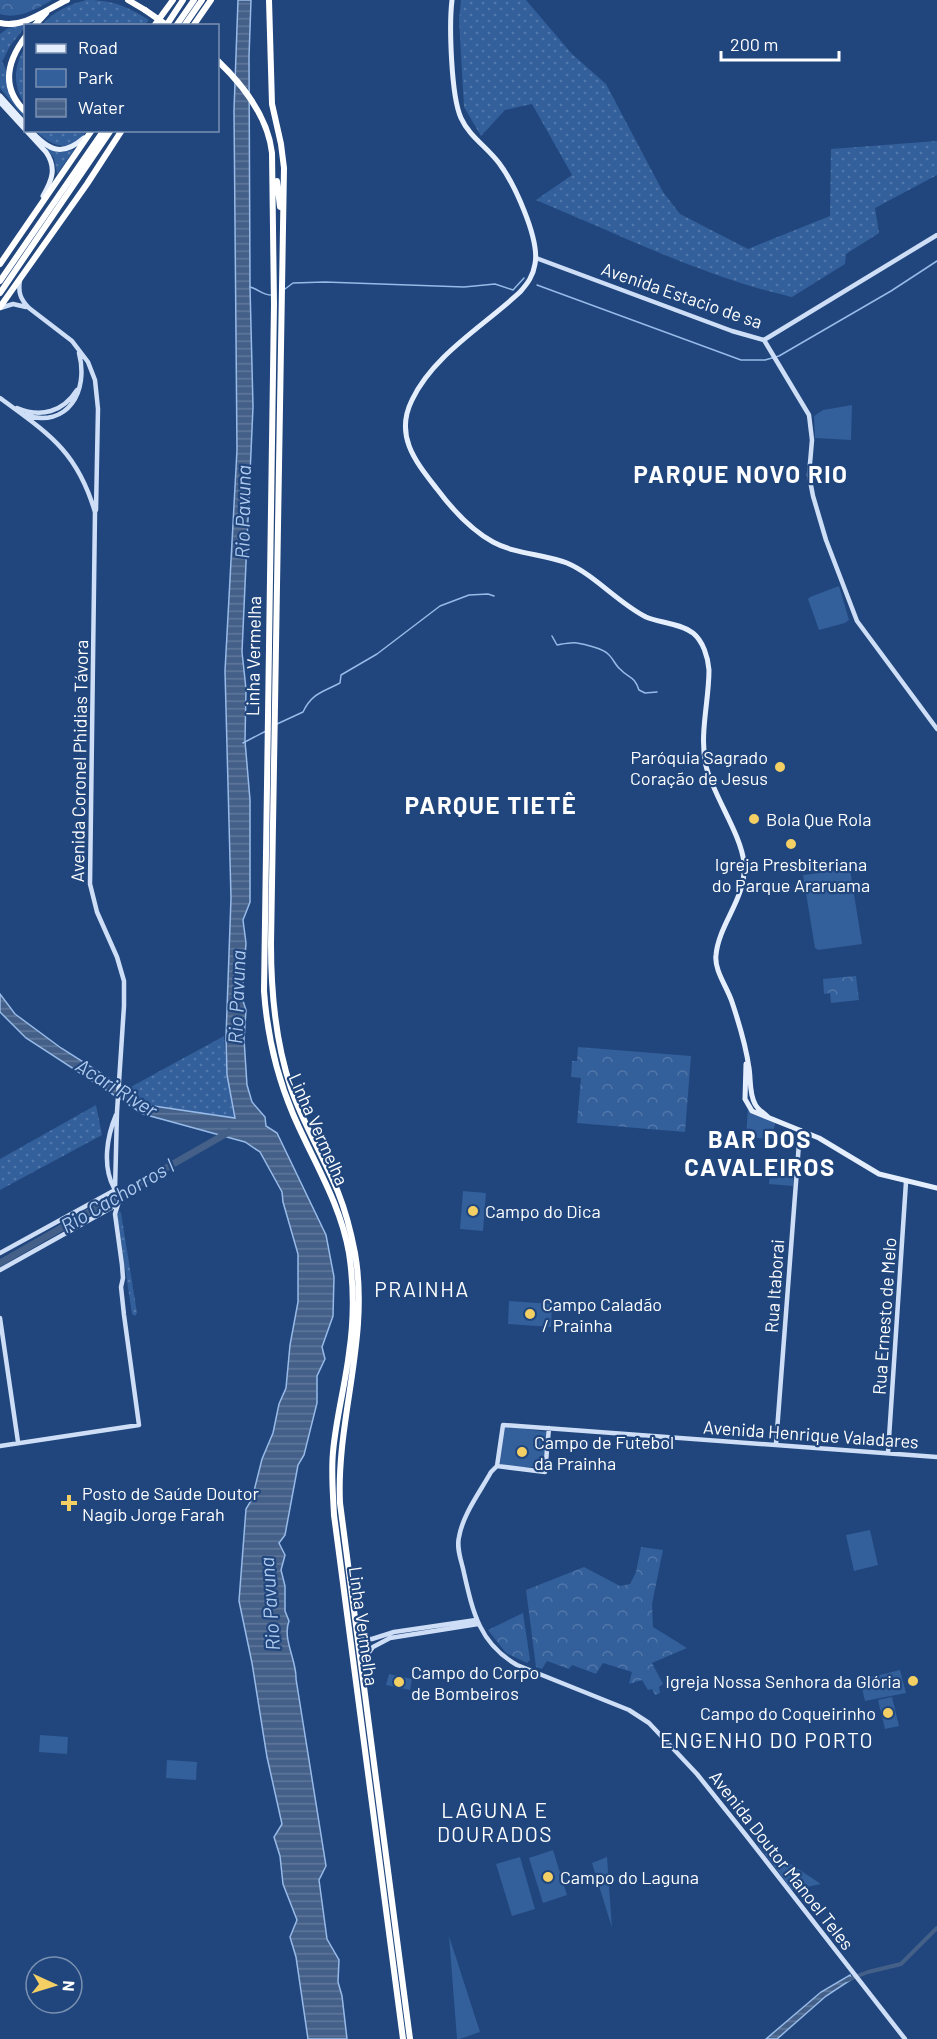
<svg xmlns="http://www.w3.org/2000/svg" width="937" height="2039" font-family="Barlow,sans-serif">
<defs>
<pattern id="grass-dots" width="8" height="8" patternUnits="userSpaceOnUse" patternTransform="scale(1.5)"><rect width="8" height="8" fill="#335f9b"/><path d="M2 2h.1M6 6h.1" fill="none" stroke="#5277aa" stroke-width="1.8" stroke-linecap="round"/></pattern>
<pattern id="forest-crowns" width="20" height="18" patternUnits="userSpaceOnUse" patternTransform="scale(1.5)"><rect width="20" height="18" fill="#335f9b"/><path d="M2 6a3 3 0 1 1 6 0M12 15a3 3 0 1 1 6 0" fill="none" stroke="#5277aa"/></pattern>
<pattern id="water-rules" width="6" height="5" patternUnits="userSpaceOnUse" patternTransform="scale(1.5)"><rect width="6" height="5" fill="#446089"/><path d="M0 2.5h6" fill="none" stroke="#60789b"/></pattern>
</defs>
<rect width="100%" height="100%" fill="#20467d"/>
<path fill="url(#grass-dots)" d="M86,0C113,0 126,6 149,20L144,26L42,25C54,11 68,5 86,0Z
M461,0H526L572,54L606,84L663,192L680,214L748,249L830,216L831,149L937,141V175L875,208L879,233L846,254L845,264L792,297C704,277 620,235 536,200L572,175L532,104L505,110L481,136L464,107L459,20Z
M29,22L10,46L2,62C9,70 5,81 8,91C12,100 19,108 25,115V119L0,88V34L8,28Z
M25,47V104C12,85 14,66 25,47Z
M36,131H87C71,152 54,149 36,131Z
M46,148L57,152L74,150L57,174L54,158Z
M224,1036L227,1075L235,1118L147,1105L127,1089Z
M96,1105L102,1135L0,1190V1159Z
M120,1211L121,1213L137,1313L135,1316L132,1314L117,1214Z"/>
<path fill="url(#forest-crowns)" d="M0,0H52C37,9 17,20 0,14Z
M856,976L859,1000L831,1003L830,993L824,994L823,979Z
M578,1047L691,1056L685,1132L577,1123L581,1078L571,1077L572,1061H577Z
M641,1547L663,1550L652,1604L653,1627L687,1648L652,1663L663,1684L659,1687L660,1693L655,1695L652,1689L648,1690L642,1680L629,1684L632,1672L603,1663L596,1674L572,1665L569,1669L547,1661L542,1669L536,1667L526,1590L584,1567L620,1586L630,1584L636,1572Z
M523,1613L530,1660L527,1663L506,1653L488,1630Z"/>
<path fill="#335f9b" d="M852,405L851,440L815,438L814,416L823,410Z
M839,586L849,620L845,623L819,630L808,599L810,597Z
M850,869L862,944L818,950L815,948L803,875Z
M748,1108L776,1121L771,1139L746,1137Z
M770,1170L792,1171L793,1173V1186L769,1184Z
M463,1191L486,1193L483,1231L460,1229Z
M509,1301L552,1304L551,1327L508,1324Z
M504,1426L547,1432L544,1462C536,1471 511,1467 500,1464Z
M870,1530L878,1565L854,1571L846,1535Z
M900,1670L906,1693L865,1701L860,1680Z
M389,1674L412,1679L410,1690L386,1685Z
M892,1697L899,1726L885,1729L878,1700Z
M40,1735L68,1737L67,1754L39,1752Z
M167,1760L197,1762L196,1780L166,1778Z
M758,1845L771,1851L821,1884L792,1890Z
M553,1850L567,1895L543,1903L529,1858Z
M520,1857L535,1909L512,1916L496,1864Z
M607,1857L612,1928L592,1863Z
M449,1936L480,2032L460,2039H457Z"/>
<path fill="url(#water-rules)" stroke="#97bae8" stroke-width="1.5" d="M238,0H251L249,57L250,287L253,407L242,652L246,689L245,741L250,800V902L243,920L246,943L242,998L246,1010L244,1039L247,1085L252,1102L265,1117L266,1126L277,1133L326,1235L334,1277L333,1316L322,1347L325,1359L317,1376V1403L304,1455L298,1465L285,1535L279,1543L285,1555L281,1570L285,1586V1611L289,1621C282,1639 297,1661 296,1679L326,1866L319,1880L327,1939L339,1960L338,1982L342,1996L347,2039H308L296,1957L290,1937L297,1920L283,1884L280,1856L274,1837L282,1824L267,1757L252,1663L239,1601L246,1509L252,1499L262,1459L273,1433L279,1404L286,1388L290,1345L298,1302V1254L283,1202L282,1192L260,1152L245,1142L143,1114L26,1038L0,1012V994L15,1014L61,1048L126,1089L147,1105L235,1118L227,1075L226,1037L231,898L225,671L237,450L234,110Z
M850,1975L852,1979L826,1996L777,2039H766L821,1992Z"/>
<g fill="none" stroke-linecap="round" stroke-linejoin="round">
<path stroke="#97bae8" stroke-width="1.5" d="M537,285L741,360H765L779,356L891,291L937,261
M250,287C259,289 263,296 273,295
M285,289L293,283L325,282L464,287L495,284L513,290L524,278
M552,636L557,645C563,644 571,642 577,643C584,644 604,649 608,654C613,658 615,665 620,669C629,679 634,675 639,690L645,693L657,692
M277,724L303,712C312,693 323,692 340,683L341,675L377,654L440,606L469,595L488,594L494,596
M243,743L266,731"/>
<path stroke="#446089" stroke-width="4" d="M847,1980L868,1972L901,1964L937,1928"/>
<path stroke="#446089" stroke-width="7" d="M0,1263L229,1132"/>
<path stroke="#cedef6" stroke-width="4.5" d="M536,258L732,331L764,340L937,235
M20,280C18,292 20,299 29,308L72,341L88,362L95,380L98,409L96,510
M0,308L13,304L26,307
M764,340L809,415L812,440L809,475L813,496L826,540L857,621L937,729
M0,398C49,434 77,451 95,512L90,884L97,912L117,957L124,981V1006L117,1112L115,1190L118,1204L115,1214L122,1265L123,1278L121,1287L124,1315L139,1425L0,1446
M17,408C41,418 63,412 77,390
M25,415C68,429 89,391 79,353
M114,1188C102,1166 107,1136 116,1115
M0,1253L115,1190
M0,1270L118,1204
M0,1318L18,1442
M776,1444L800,1130
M888,1453L906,1182
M497,1466L491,1472C480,1492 463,1514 459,1537C456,1549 462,1562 464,1573C473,1613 480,1644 517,1665L629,1710L649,1723L697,1774L745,1834L905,2039
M497,1466L503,1425L937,1457
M497,1466L545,1472L549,1428
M357,1629L365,1639H372L394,1632L476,1620
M362,1662L373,1647L390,1638L478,1624"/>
<path stroke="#e5eefd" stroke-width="5" d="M452,0C449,25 451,96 461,118C469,136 487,147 499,163C514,183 540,239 535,264C533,276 528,283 520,292C485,325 433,355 412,400C394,436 416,462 437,489C452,509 471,530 493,542C515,554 543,554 567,563C595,575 618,603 646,617C660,623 680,623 693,633C703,641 708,657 709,670C709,702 699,734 706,766C714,797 741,834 744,863C747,898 719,923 716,955C714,970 727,987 732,1002C739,1023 746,1046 749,1068C751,1080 749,1093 755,1104C758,1110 764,1113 768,1117
M0,96L26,125
M0,102L46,152C57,168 52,180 43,196
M30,130C49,151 62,157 84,138
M746,1064L745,1099L752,1111L819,1138L879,1174L937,1188"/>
<path stroke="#fff" stroke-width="6" d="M128,0L145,10
M269,0L272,104L281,144L284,168L271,944C271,993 275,1041 291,1088C303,1124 324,1157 338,1192C346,1212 351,1232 355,1253C370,1338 336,1419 340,1503L410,2039
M0,23C23,29 47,9 67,0
M34,26L46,13
M154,26L173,0
M166,26L183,0
M176,26L194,0
M184,26L202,0
M193,26L211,0
M26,36C7,61 0,88 26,112
M218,61C243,85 268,118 272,153L274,304L264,991C267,1033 276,1074 293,1114C313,1161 340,1202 349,1253C354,1286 354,1320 349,1353C345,1386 336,1418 333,1452C331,1473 333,1494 334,1515L403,2039
M277,181L280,207
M0,264L92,130
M0,281L104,130
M0,293L111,130
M0,307L87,184L122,130"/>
<path stroke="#fff" stroke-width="6" d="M145,10L168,26"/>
</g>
<g fill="#f4cf64" stroke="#20467d" stroke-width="2">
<circle cx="780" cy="767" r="6"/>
<circle cx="754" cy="819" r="6"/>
<circle cx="791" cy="844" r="6"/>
<circle cx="473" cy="1211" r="6"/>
<circle cx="530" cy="1314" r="6"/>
<circle cx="522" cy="1452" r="6"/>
<path d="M66 1494h6v6h6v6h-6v6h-6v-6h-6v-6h6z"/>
<circle cx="913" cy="1681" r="6"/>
<circle cx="399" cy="1682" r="6"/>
<circle cx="888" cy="1713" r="6"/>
<circle cx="548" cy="1877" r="6"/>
</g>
<g text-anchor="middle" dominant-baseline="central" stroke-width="4.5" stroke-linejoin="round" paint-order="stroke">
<g font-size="18" fill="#fff" stroke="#20467d">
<text transform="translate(682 295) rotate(19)">Avenida Estacio de sa</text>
<text transform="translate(253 656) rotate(-89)">Linha Vermelha</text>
<text transform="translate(79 761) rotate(-89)">Avenida Coronel Phidias Távora</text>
<text transform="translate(319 1129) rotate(66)">Linha Vermelha</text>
<text transform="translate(774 1286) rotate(-86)">Rua Itaborai</text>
<text transform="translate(884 1316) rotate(-86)">Rua Ernesto de Melo</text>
<text transform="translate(811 1434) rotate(4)">Avenida Henrique Valadares</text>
<text transform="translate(364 1626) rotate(82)">Linha Vermelha</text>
<text transform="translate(782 1860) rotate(52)">Avenida Doutor Manoel Teles</text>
</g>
<g font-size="18" fill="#fff" stroke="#20467d" text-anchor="start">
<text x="768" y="757" text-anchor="end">Paróquia Sagrado<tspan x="768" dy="21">Coração de Jesus</tspan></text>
<text x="766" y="819">Bola Que Rola</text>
<text x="791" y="864" text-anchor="middle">Igreja Presbiteriana<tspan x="791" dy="21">do Parque Araruama</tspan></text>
<text x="485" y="1211">Campo do Dica</text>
<text x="542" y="1304">Campo Caladão<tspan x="542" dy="21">/ Prainha</tspan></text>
<text x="534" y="1442">Campo de Futebol<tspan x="534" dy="21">da Prainha</tspan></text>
<text x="82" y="1493">Posto de Saúde Doutor<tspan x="82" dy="21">Nagib Jorge Farah</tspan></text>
<text x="411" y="1672">Campo do Corpo<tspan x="411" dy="21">de Bombeiros</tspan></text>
<text x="901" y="1681" text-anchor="end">Igreja Nossa Senhora da Glória</text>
<text x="876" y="1713" text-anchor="end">Campo do Coqueirinho</text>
<text x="560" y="1877">Campo do Laguna</text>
</g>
<g font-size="20" font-style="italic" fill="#afcaef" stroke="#20467d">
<text transform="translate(242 512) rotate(-89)">Rio Pavuna</text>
<text transform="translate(236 997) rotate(-88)">Rio Pavuna</text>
<text transform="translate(117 1087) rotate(32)">Acari River</text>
<text transform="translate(117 1195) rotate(-30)">Rio Cachorros I</text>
<text transform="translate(269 1604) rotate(-94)">Rio Pavuna</text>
</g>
<g font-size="21" letter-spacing="1.5" fill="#fff" stroke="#20467d">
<text x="422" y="1288">PRAINHA</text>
<text x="767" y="1739">ENGENHO DO PORTO</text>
<text x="495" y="1809">LAGUNA E<tspan x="495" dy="24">DOURADOS</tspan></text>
</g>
<g font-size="24" font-weight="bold" letter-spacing="1.5" fill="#fff" stroke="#20467d">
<text x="741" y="473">PARQUE NOVO RIO</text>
<text x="491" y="804">PARQUE TIETÊ</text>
<text x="760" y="1138">BAR DOS<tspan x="760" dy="28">CAVALEIROS</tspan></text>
</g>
</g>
<rect x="24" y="24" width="195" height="108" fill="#20467d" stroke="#7990b1" stroke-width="1.5"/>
<rect x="36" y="44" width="30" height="9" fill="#e5eefd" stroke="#7990b1" stroke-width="1.5"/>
<text x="78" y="54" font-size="18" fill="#ffffff">Road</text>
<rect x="36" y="69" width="30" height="18" fill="#335f9b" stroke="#7990b1" stroke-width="1.5"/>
<text x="78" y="84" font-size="18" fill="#ffffff">Park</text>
<rect x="36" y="99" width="30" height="18" fill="url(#water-rules)" stroke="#7990b1" stroke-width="1.5"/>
<text x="78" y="114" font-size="18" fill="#ffffff">Water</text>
<g transform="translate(54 1985) rotate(94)"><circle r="28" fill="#20467d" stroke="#7990b1" stroke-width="1.5"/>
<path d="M0-4.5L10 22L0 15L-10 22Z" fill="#f4cf64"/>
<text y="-9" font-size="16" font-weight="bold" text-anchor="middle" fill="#ffffff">N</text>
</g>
<path d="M721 51v9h118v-9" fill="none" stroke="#ffffff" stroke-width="3"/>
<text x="730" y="51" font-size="18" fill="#ffffff" stroke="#20467d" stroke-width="4.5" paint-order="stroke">200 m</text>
</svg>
